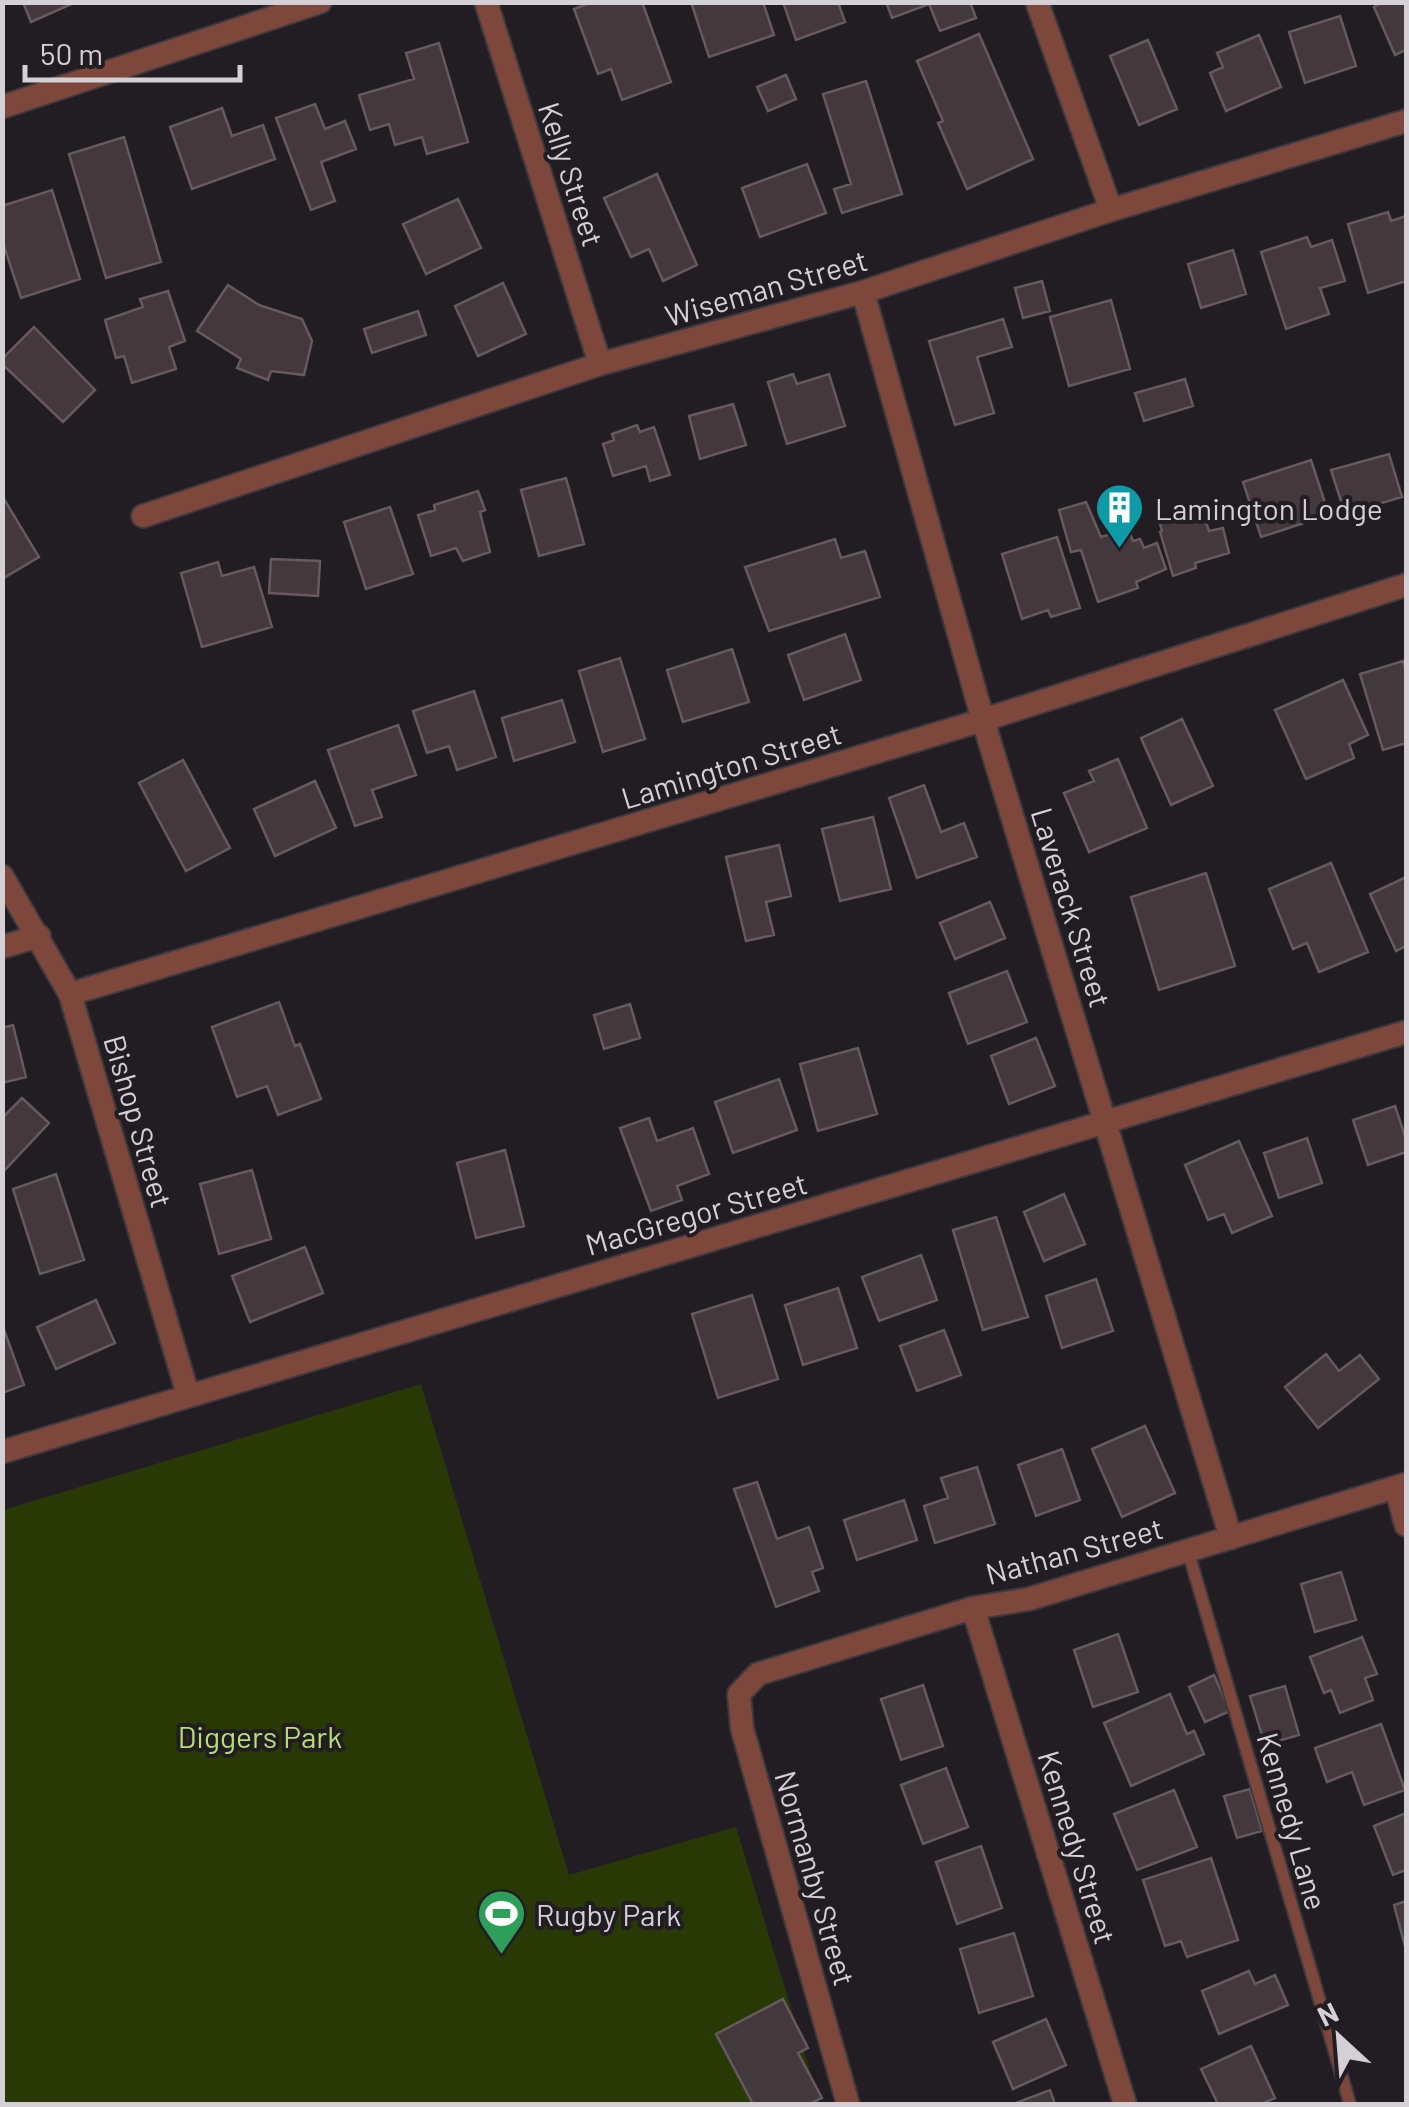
<svg xmlns="http://www.w3.org/2000/svg" width="1409" height="2107" font-family="Barlow,sans-serif">
<rect width="100%" height="100%" fill="#221c23"/>
<path fill="#293906" d="M421,1384L569,1875L736,1827L820,2104H3V1510Z"/>
<path fill="#43393c" stroke="#665a5e" stroke-width="2.5" d="M23,2H74V3L31,22Z
M592,2H642L671,82L622,100L611,69L598,74L574,9Z
M691,2H763L774,35L709,57Z
M783,2H838L845,22L796,40Z
M886,2H970L976,18L940,31L929,4L892,18Z
M1384,2H1406V50L1395,55L1374,7Z
M1340,16L1356,66L1305,83L1289,32Z
M979,34L1033,159L967,189L938,123L943,121L917,61Z
M1259,35L1281,87L1226,111L1210,73L1223,67L1217,53Z
M1148,40L1177,109L1139,125L1110,56Z
M439,43L468,142L427,154L422,137L395,145L389,124L370,130L359,95L414,79L406,53Z
M786,75L796,99L768,111L757,87Z
M866,81L902,194L842,213L834,189L851,184L823,94Z
M315,104L325,129L345,121L356,149L321,162L335,201L311,210L276,118Z
M222,108L232,136L263,125L275,159L192,189L170,127Z
M124,137L161,262L106,278L69,154Z
M807,164L826,213L760,237L742,188Z
M657,174L697,265L663,281L649,249L631,257L604,198Z
M52,190L80,279L21,298L2,240V206Z
M458,199L481,248L426,274L403,224Z
M1388,212L1391,221L1406,216V281L1368,293L1348,224Z
M1307,237L1311,247L1332,240L1345,281L1320,288L1329,314L1286,329L1261,252Z
M1233,250L1246,294L1201,308L1188,264Z
M1042,281L1050,311L1023,318L1015,288Z
M503,283L526,334L478,356L455,306Z
M228,285L259,305L302,319L312,341L304,375L271,371L268,380L237,368L241,359L197,331Z
M168,291L185,341L169,347L176,369L132,383L124,356L116,358L105,320L143,307L140,299Z
M1111,300L1130,369L1069,386L1050,317Z
M418,311L426,335L372,353L364,329Z
M1003,319L1012,347L977,357L994,413L955,425L929,341Z
M34,327L95,390L63,422L2,364V359Z
M793,374L797,384L829,374L845,426L787,444L768,382Z
M1185,379L1193,406L1144,421L1135,393Z
M733,404L746,445L700,459L689,416Z
M637,425L640,432L654,427L670,475L650,481L646,466L613,476L603,444L614,440L612,434Z
M1389,454L1402,497L1345,514L1331,470Z
M1311,460L1329,515L1261,537L1243,482Z
M566,478L584,544L539,556L521,490Z
M478,491L485,510L480,512L490,552L463,561L456,548L431,556L418,515L435,510L434,505Z
M4,499L39,557L2,579V500Z
M1086,502L1101,537L1128,529L1133,541L1140,539L1144,548L1157,543L1166,569L1136,582L1138,588L1098,602L1081,550L1071,552L1059,510Z
M390,507L413,574L366,589L344,522Z
M1201,507L1209,531L1223,528L1229,553L1195,563L1196,568L1173,576L1160,532L1162,531L1159,520Z
M1057,537L1080,608L1051,617L1048,610L1022,619L1002,554Z
M835,539L841,558L865,551L880,597L769,631L745,567Z
M271,559L320,561L318,596L269,593Z
M218,562L222,576L254,567L272,627L202,647L181,573Z
M845,634L861,680L804,700L788,655Z
M732,649L749,702L683,722L667,670Z
M620,658L645,739L603,752L579,671Z
M1403,661L1406,672V743L1383,750L1360,674Z
M1343,680L1368,735L1349,744L1354,758L1306,779L1275,710Z
M474,691L496,757L457,770L449,746L427,753L413,711Z
M562,700L575,742L514,761L502,718Z
M1182,719L1213,786L1171,805L1141,738Z
M398,725L416,775L372,790L382,817L355,826L328,750Z
M1118,759L1147,828L1089,852L1064,793L1094,781L1089,771Z
M183,760L230,848L186,871L139,783Z
M315,781L336,828L275,856L254,809Z
M924,785L941,832L964,823L977,857L917,878L889,798Z
M873,817L891,889L840,901L822,829Z
M779,845L791,896L766,902L774,935L746,941L726,857Z
M1331,863L1368,952L1319,972L1307,943L1293,949L1269,889Z
M1206,873L1235,966L1159,990L1131,897Z
M1406,877V946L1396,951L1370,894Z
M990,902L1005,938L955,959L940,923Z
M1007,971L1027,1022L968,1044L949,993Z
M279,1002L295,1046L300,1044L321,1099L278,1115L267,1086L237,1097L212,1027Z
M630,1004L640,1038L604,1049L594,1015Z
M13,1025L26,1077L2,1083V1028Z
M1036,1038L1055,1086L1009,1104L991,1056Z
M858,1048L877,1114L818,1131L800,1064Z
M779,1079L797,1130L733,1153L715,1102Z
M22,1098L49,1123L2,1173V1118Z
M1395,1106L1406,1139V1152L1368,1165L1353,1120Z
M649,1118L657,1141L693,1128L709,1174L677,1186L682,1200L651,1211L620,1128Z
M1307,1138L1322,1183L1279,1198L1264,1153Z
M1239,1141L1272,1216L1232,1233L1224,1214L1208,1220L1185,1165Z
M505,1150L524,1226L476,1238L457,1163Z
M252,1170L271,1239L219,1254L200,1184Z
M56,1174L84,1260L40,1274L13,1189Z
M1064,1194L1085,1244L1044,1261L1024,1212Z
M996,1217L1028,1317L983,1330L953,1230Z
M305,1247L323,1293L250,1322L232,1276Z
M921,1255L937,1300L879,1321L862,1277Z
M1096,1279L1113,1331L1062,1348L1046,1296Z
M838,1288L857,1348L803,1365L785,1305Z
M752,1295L778,1379L718,1398L692,1314Z
M96,1300L115,1343L56,1369L37,1327Z
M2,1324L24,1385L2,1393Z
M944,1330L961,1375L917,1391L900,1346Z
M1326,1354L1339,1371L1360,1355L1379,1379L1318,1428L1285,1387Z
M1145,1426L1175,1493L1122,1517L1092,1449Z
M1062,1449L1080,1500L1036,1516L1018,1465Z
M977,1467L995,1524L935,1543L924,1506L948,1498L941,1478Z
M757,1482L777,1539L809,1527L823,1568L812,1572L819,1591L776,1607L734,1489Z
M904,1500L917,1540L857,1560L844,1520Z
M1341,1572L1356,1620L1315,1632L1301,1584Z
M1118,1634L1138,1692L1093,1707L1074,1650Z
M1362,1637L1377,1674L1365,1678L1373,1700L1340,1713L1331,1690L1324,1693L1310,1657Z
M1214,1675L1230,1711L1205,1722L1189,1687Z
M923,1685L943,1746L901,1760L881,1699Z
M1285,1686L1299,1735L1265,1745L1250,1696Z
M1170,1694L1187,1734L1194,1731L1204,1754L1131,1786L1104,1723Z
M1381,1724L1405,1790L1364,1805L1352,1772L1327,1782L1315,1748Z
M946,1768L968,1827L923,1844L901,1785Z
M1250,1789L1262,1831L1237,1838L1224,1796Z
M1174,1790L1197,1847L1137,1870L1114,1814Z
M1406,1813V1870L1393,1875L1374,1826Z
M981,1846L1002,1908L957,1924L936,1862Z
M1211,1858L1238,1940L1187,1957L1181,1941L1165,1946L1143,1880Z
M1406,1901V1950L1394,1905Z
M1014,1933L1033,1996L979,2013L960,1949Z
M1249,1971L1255,1984L1275,1975L1288,2005L1219,2034L1202,1991Z
M783,1999L808,2048L798,2053L822,2098L809,2104H753L716,2034Z
M1046,2019L1066,2065L1013,2089L993,2042Z
M1251,2046L1275,2098L1261,2104H1218L1201,2069Z
M1050,2090L1055,2104H1013Z"/>
<g fill="none" stroke-linecap="round" stroke-linejoin="round">
<defs>
<path id="service" d="M1188,1551L1350,2104"/>
<path id="minor" d="M486,2L600,364
M1037,2L1111,210
M2,107L320,2
M863,292L983,720L1231,1538
M143,516L600,364L863,292L1111,210L1406,121
M2,876L70,994L188,1395
M2,947L39,936
M70,994L983,720L1406,585
M2,1452L1406,1032
M1396,1488L1406,1525
M973,1608L1125,2104
M848,2104L742,1728L739,1694L758,1674L973,1608L1029,1599L1406,1484"/>
</defs>
<use href="#service" stroke="#3e393f" stroke-width="15"/>
<use href="#minor" stroke="#3e393f" stroke-width="26"/>
<use href="#service" stroke="#7d483b" stroke-width="11"/>
<use href="#minor" stroke="#7d483b" stroke-width="22"/>
</g>
<defs>
<symbol id="building-pin" viewBox="-11 -11 22 30"><path d="M0 17L-7.5 6A9.5 9.5 0 1 1 7.5 6Z" fill="#0f9aa8" stroke="#221c23"/><path d="M-4-6H4V6H1V3H-1V6H-4ZM-2.5-4.3h1.7v1.8h-1.7ZM.8-4.3h1.7v1.8H.8ZM-2.5-1h1.7V.8h-1.7ZM.8-1h1.7V.8H.8Z" fill="#fff"/></symbol>
<symbol id="stadium-pin" viewBox="-11 -11 22 30"><path d="M0 17L-7.5 6A9.5 9.5 0 1 1 7.5 6Z" fill="#2e9e5b" stroke="#221c23"/><path d="M0-5a6.5 5 0 1 0 0 10a6.5 5 0 1 0 0-10ZM-3.5-1.8h7v3.6h-7Z" fill="#fff"/></symbol>
</defs>
<g fill-rule="evenodd">
<use href="#building-pin" x="1092" y="480" width="55" height="75"/>
<use href="#stadium-pin" x="474" y="1886" width="55" height="75"/>
</g>
<g text-anchor="middle" dominant-baseline="central" stroke-width="8" stroke-linejoin="round" paint-order="stroke">
<g font-size="30" fill="#d4d0d5" stroke="#221c23">
<text transform="translate(572 174) rotate(72)">Kelly Street</text>
<text transform="translate(766 287) rotate(-16)">Wiseman Street</text>
<text transform="translate(731 765) rotate(-17)">Lamington Street</text>
<text transform="translate(1072 907) rotate(73)">Laverack Street</text>
<text transform="translate(139 1121) rotate(74)">Bishop Street</text>
<text transform="translate(696 1213) rotate(-16)">MacGregor Street</text>
<text transform="translate(1074 1550) rotate(-15)">Nathan Street</text>
<text transform="translate(1293 1821) rotate(74)">Kennedy Lane</text>
<text transform="translate(1078 1847) rotate(73)">Kennedy Street</text>
<text transform="translate(816 1878) rotate(74)">Normanby Street</text>
</g>
<g font-size="30" fill="#d4d0d5" stroke="#221c23" text-anchor="start">
<text x="1155" y="508">Lamington Lodge</text>
<text x="536" y="1914">Rugby Park</text>
</g>
<g font-size="30" fill="#b7de76" stroke="#221c23">
<text x="260" y="1736">Diggers Park</text>
</g>
</g>
<rect width="1409" height="2107" fill="none" stroke="#d4d0d5" stroke-width="10"/>
<g transform="translate(1339 2037) rotate(334)" stroke="#221c23" stroke-width="8" paint-order="stroke">
<path d="M0-8L18 38L0 25L-18 38Z" fill="#d4d0d5"/>
<text y="-15" font-size="28" font-weight="bold" text-anchor="middle" fill="#d4d0d5">N</text>
</g>
<path d="M25 65v15h215v-15" fill="none" stroke="#d4d0d5" stroke-width="5"/>
<text x="40" y="65" font-size="30" fill="#d4d0d5" stroke="#221c23" stroke-width="8" paint-order="stroke">50 m</text>
</svg>
